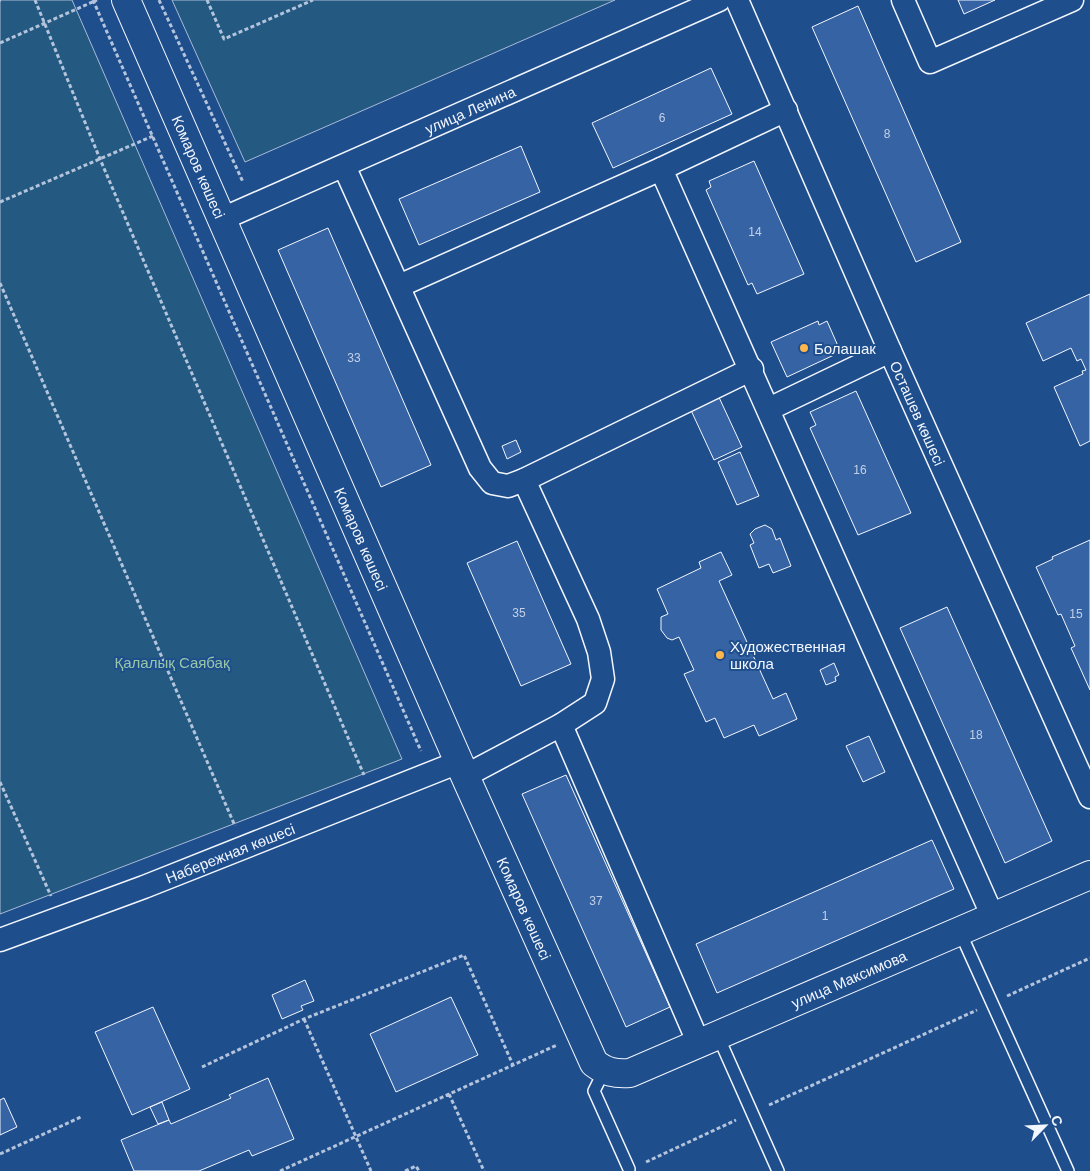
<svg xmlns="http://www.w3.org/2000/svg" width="1090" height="1171" font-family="Helvetica,sans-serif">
<rect width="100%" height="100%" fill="#1f4e8c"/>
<path fill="#245a82" stroke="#a8bbd7" d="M0,0H72L402,759L0,914Z
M172,0H615L245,162Z"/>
<path fill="#3563a3" stroke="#f2f6ff" d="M958,0H995L964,14Z
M858,6L961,242L916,262L812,27Z
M711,68L732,114L613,168L592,123Z
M521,146L540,192L419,245L399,199Z
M754,161L804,274L757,294L752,283L748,285L706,190L711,187L709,181Z
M328,228L431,465L381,487L278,250Z
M1090,294V441L1080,446L1054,387L1083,374L1082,371L1086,370L1081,359L1077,361L1071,348L1043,361L1026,323Z
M818,321L819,325L827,321L838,346L832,350L834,355L787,377L771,342Z
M856,391L911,513L858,535L810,428L816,425L810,412Z
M717,393L742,447L714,460L689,406Z
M516,440L521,452L507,459L502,446Z
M740,452L759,496L737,505L718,462Z
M765,525L772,529L776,540L780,538L791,566L773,573L769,564L759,568L750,545L754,543L750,534L755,529Z
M1090,540V690L1071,648L1075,646L1061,614L1058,615L1036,567L1053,559L1052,557Z
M517,541L571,664L521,686L467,563Z
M721,552L732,575L719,581L773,699L786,693L797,719L759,736L754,725L724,738L715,718L706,722L684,674L694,670L679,637L672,640L667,638L661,630V617L668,614L657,589L701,568L699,562Z
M947,607L1052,841L1005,863L900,628Z
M834,663L839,675L835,677L836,681L826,685L820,670Z
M869,736L885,772L863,782L846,746Z
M566,775L670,1007L626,1027L522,794Z
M932,840L954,889L717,993L696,944Z
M305,980L314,1001L301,1006L303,1010L282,1019L272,995Z
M451,997L478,1055L396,1092L370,1034Z
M153,1007L190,1089L132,1115L95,1032Z
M268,1078L294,1139L252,1156L249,1150L199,1171H134L121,1140L169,1120L171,1124L231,1098L229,1095Z
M4,1098L17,1127L0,1135V1100Z
M162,1102L169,1120L158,1124L150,1107Z"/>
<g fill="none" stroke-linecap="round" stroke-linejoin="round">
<defs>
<path id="lane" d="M960,932L1068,1171
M718,1036L778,1171
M604,1071L594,1091L629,1169"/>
<g id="street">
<path id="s1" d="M737,0L890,351L1090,797"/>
<path d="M903,0L930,62L1072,0"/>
<path d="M344,166L480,468L492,483L508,486L524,480L752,369"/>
<path d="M661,169L993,917"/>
<path id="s2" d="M222,219L719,0"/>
<path d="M399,286L661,169L786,110"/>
<path d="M769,409L890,351"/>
<path d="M561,725L699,1044"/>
<path d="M465,776L561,725L595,703L603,679L599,652L588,619L524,480"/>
<path id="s3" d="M0,940L144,887L459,762"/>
</g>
<g id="secondary">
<path id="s4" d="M126,0L465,776L594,1063C606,1072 614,1074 630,1073L1090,875"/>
</g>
</defs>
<use href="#lane" stroke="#f2f6ff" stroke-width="14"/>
<use href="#street" stroke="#f2f6ff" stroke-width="25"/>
<use href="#secondary" stroke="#f2f6ff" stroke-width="30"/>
<path stroke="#b3c4dc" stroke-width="3" stroke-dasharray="4 2.5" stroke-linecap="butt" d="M0,0H1
M35,0L100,159L364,775
M93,0L421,751
M159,0L243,182
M207,0L224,39L313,0
M0,43L97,0
M0,202L153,136
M0,283L235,826
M0,782L51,896
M1007,996L1090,958
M304,1019L371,1171
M202,1067L304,1019L464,955L513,1065
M449,1094L484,1171
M769,1105L977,1010
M0,1154L81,1117
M646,1162L736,1120
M280,1171L557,1045
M405,1171L416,1166L419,1171"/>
<use href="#lane" stroke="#1f4e8c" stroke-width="11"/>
<use href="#street" stroke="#1f4e8c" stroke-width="22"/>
<use href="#secondary" stroke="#1f4e8c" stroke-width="28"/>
</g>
<g fill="#ffb74d" stroke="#1f4e8c" stroke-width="2">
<circle cx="804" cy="348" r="5"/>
<circle cx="720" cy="655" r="5"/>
</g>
<g text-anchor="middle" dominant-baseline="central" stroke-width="4" stroke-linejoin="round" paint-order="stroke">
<g font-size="12" fill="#c3d1e8">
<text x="662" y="118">6</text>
<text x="887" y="134">8</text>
<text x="755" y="232">14</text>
<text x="354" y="358">33</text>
<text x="860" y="470">16</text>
<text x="519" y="613">35</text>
<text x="1076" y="614">15</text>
<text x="976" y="735">18</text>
<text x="596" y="901">37</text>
<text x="825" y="916">1</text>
</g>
<g font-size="15" fill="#f2f6ff" stroke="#1f4e8c">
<text stroke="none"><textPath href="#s2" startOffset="271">улица Ленина</textPath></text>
<text stroke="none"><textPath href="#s4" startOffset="182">Комаров көшесі</textPath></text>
<text stroke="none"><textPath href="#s1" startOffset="451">Осташев көшесі</textPath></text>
<text stroke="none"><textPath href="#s4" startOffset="588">Комаров көшесі</textPath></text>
<text stroke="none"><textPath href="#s3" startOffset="246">Набережная көшесі</textPath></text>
<text stroke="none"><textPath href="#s4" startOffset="992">Комаров көшесі</textPath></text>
<text stroke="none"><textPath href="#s4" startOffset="1438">улица Максимова</textPath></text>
</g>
<g font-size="15" fill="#f2f6ff" stroke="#1f4e8c" text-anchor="start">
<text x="814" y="348">Болашак</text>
<text x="730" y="646">Художественная<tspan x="730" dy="17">школа</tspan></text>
</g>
<g font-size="15" fill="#97c8a6" stroke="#1f4e8c">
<text x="172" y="662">Қалалық Саябақ</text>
</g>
</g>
<g transform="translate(1045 1126) rotate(66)" stroke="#1f4e8c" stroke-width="4" paint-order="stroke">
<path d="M0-4L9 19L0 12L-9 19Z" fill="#f2f6ff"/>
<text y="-8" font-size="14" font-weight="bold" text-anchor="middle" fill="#f2f6ff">С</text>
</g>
</svg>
